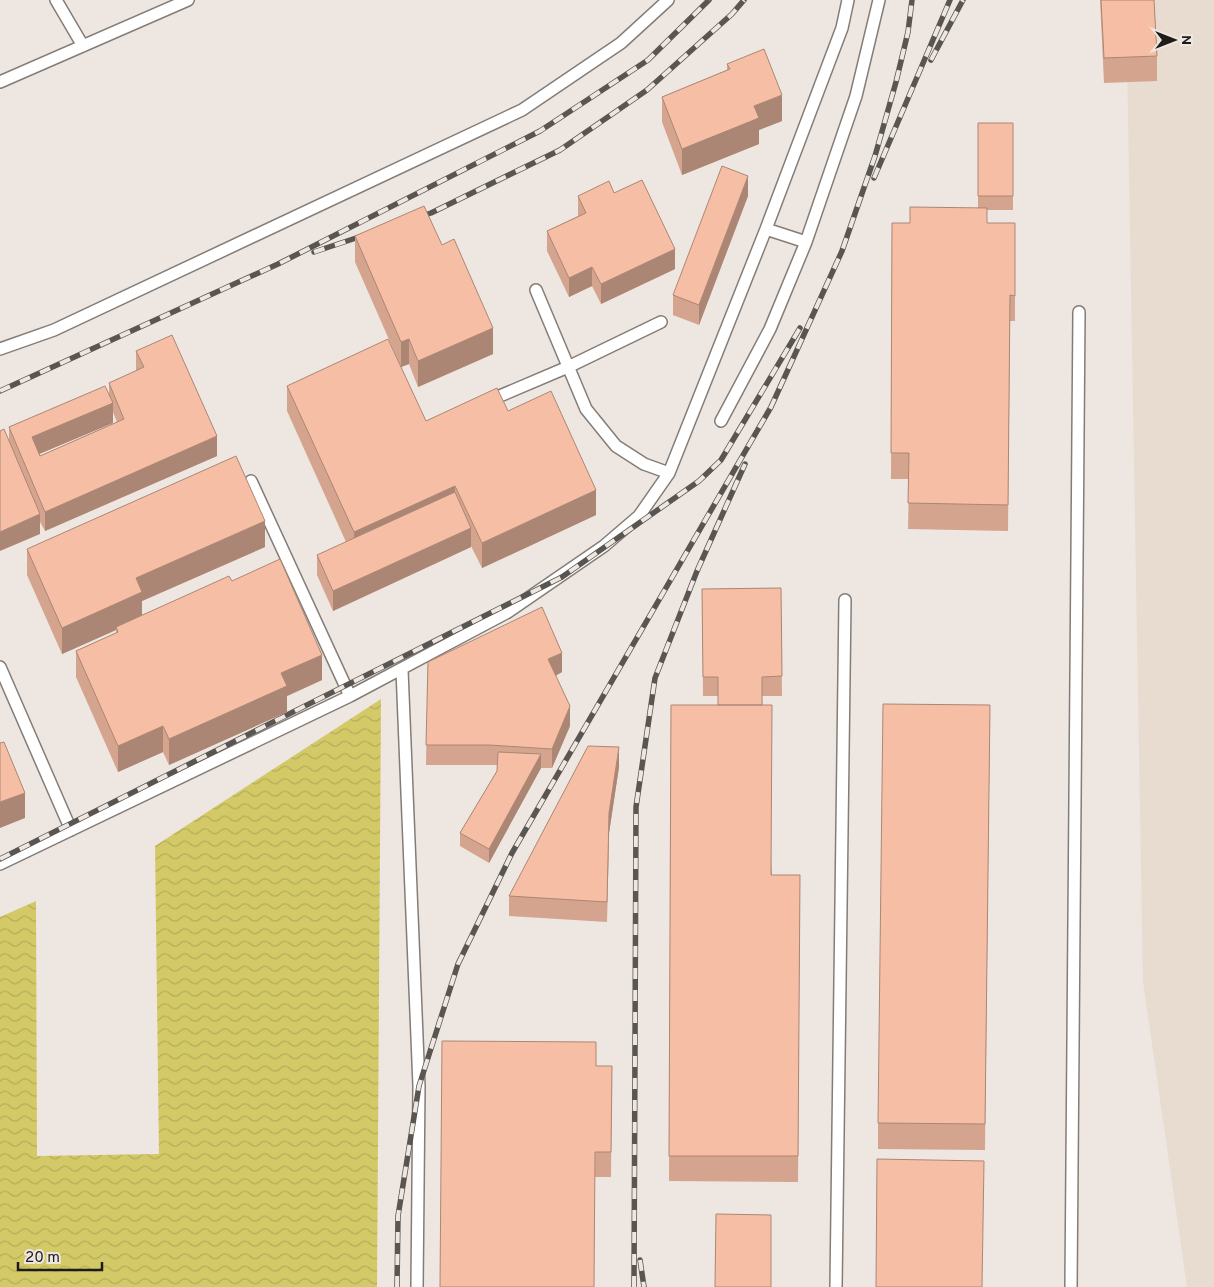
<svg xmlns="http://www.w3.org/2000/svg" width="1214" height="1287" font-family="Overpass,sans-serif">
<defs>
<pattern id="water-waves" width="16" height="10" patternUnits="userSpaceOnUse" patternTransform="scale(1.25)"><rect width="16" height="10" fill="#d3ca67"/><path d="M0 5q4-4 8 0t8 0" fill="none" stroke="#b5ad59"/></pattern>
</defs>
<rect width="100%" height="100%" fill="#eee6e0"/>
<path fill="#e8dbcf" d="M1126,0H1214V1287H1187L1143,981Z"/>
<path fill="url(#water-waves)" d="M381,699L377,1287H0V917L36,901L37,1156L159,1154L155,846Z"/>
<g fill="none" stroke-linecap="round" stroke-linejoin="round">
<defs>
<path id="service" d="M56,0L83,46
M0,82L188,0
M766,229L806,242
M536,290L586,409L616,446L644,464L669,473
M0,349L54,330L522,110L621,43L668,0
M488,401L568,367L661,322
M721,421L770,329L806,242L856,96L879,0
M251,481L350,696
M0,667L71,830
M402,670L419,1086L417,1287
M0,864L350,696L508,612L604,546L639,516L669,473L766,229L842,28L848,0
M836,1287L845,600
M1071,1287L1079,312"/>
</defs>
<use href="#service" stroke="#847d77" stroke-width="14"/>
<use href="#service" stroke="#fff" stroke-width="11"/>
<defs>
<path id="rail" d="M931,60L963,0
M874,178L950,0
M416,218L431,213L560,150L647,90L732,14L744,0
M314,252L368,234
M0,391L278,264L540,131L648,60L709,0
M0,859L562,577L699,481L721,460L800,328
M640,1260L644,1287
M397,1287L398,1216L419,1086L458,964L512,853L771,407L842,251L875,156L896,82L908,32L912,0
M634,1287L636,807L655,678L697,571L745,464"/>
</defs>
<use href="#rail" stroke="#595551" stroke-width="5.5"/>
<use href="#rail" stroke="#eee6e0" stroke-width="4" stroke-dasharray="11" stroke-linecap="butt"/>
</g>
<path fill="#d4a48e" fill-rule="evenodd" d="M1100,0H1154L1157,56V81L1104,83Z
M727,64L782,121L759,130V144L682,175L662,122V97L727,70Z
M978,123H1013V210H987V223H1015V321H1010L1008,531L908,529L909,479H891L892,223H910L978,208Z
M614,193L675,269L601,304L592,286L569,297L547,251V231L578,216V196Z
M748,196L699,325L673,315V295Z
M355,236L442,245L493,354L418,387L409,364L401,367L355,262Z
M136,351L217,456L45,531L40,522V534L9,440V427L109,393V383L136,371ZM113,412L117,422L40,456L39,454L113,423Z
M287,386L426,421L508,411L596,515L482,568L471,546V547L333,611L317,575V555L346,542L287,411Z
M265,547L142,601V615L232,581L322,680L287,696V712L169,765L163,752L118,772L76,677V651L116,633V630L62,654L27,575V549Z
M781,588L782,696H762L772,875H800L798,1182L669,1181L671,705H718V696H703L702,589Z
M428,662L562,672L556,676L570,726L552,768H541L489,863L460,846V833L497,771V765H426Z
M990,705L985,1150L878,1149V1123Z
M619,767L609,833L607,922L509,916V896Z
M596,1066H612L611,1177H595Z"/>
<path fill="#ac8674" d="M782,95V121L759,130V144L682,175V149L754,106Z
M748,176V196L699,325V305Z
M675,249V269L601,304V284Z
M592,267V286L569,297V278Z
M493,328V354L418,387V361Z
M409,339V364L401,367V342Z
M113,403V423L32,457V437Z
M217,436V456L45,531V512Z
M455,486V512L354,558V532Z
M596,490V515L482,568V543Z
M40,514V534L0,551V532Z
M265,521V547L142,601V618L116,627V630L62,654V628L136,578Z
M471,528V547L333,611V591Z
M562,653V672L548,679V659Z
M322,655V680L287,696V712L169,765V739L281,673Z
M570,706V726L552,768V749Z
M163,726V752L118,772V746Z
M619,747V767L609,833L607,922L609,813Z
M541,754V768L489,863V849Z
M25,793V818L0,828V802Z"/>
<path fill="#f6bfa5" stroke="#ac8674" d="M1101,0H1154L1157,56L1104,58Z
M764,49L782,95L754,106L759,118L682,149L662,97L730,69L727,64Z
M978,123H1013V196H978Z
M722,166L748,176L699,305L673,295Z
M642,180L675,249L601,284L592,267L569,278L547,231L586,213L578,196L609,181L614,193Z
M424,206L442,245L454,239L493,328L418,361L409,339L401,342L355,236Z
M910,207L987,208V223H1015V296L1010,295L1008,505L908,503L909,453H891L892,223H910Z
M172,335L217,436L45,512L9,427L105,386L113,403L32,437L40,456L124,419L109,383L144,367L136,351Z
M388,339L426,421L497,388L508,411L551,391L596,490L482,543L455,486L354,532L287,386Z
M4,429L40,514L0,532V431Z
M236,456L265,521L136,578L142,592L62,628L27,549Z
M455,492L471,528L333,591L317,555Z
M280,559L322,655L281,673L287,686L169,739L163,726L118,746L76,651L118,632L116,627L229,576L232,581Z
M781,588L782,676L762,677V705H718V677H703L702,589Z
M542,607L562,653L548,659L570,706L552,749L489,745H426L428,662Z
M883,704L990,705L985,1124L878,1123Z
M671,705H772L771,875H800L798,1156H669Z
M4,742L25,793L0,802V743Z
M588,746L619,747L609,813L607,902L509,896Z
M498,752L541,754L489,849L460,833L497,771Z
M442,1041L596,1042V1066H612L611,1152H595L594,1287H440Z
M877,1159L984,1161L982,1287H876Z
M716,1214L771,1215V1287H715Z"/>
<g transform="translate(1174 40) rotate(90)" stroke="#eee6e0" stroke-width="4" paint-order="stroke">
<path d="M0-4L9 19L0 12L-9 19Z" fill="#1e1b19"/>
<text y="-8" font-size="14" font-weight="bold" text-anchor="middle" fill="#1e1b19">N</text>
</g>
<path d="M18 1262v8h84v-8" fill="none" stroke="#1e1b19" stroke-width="2.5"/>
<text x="25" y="1262" font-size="15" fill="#1e1b19" stroke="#eee6e0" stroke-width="4" paint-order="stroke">20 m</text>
</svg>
